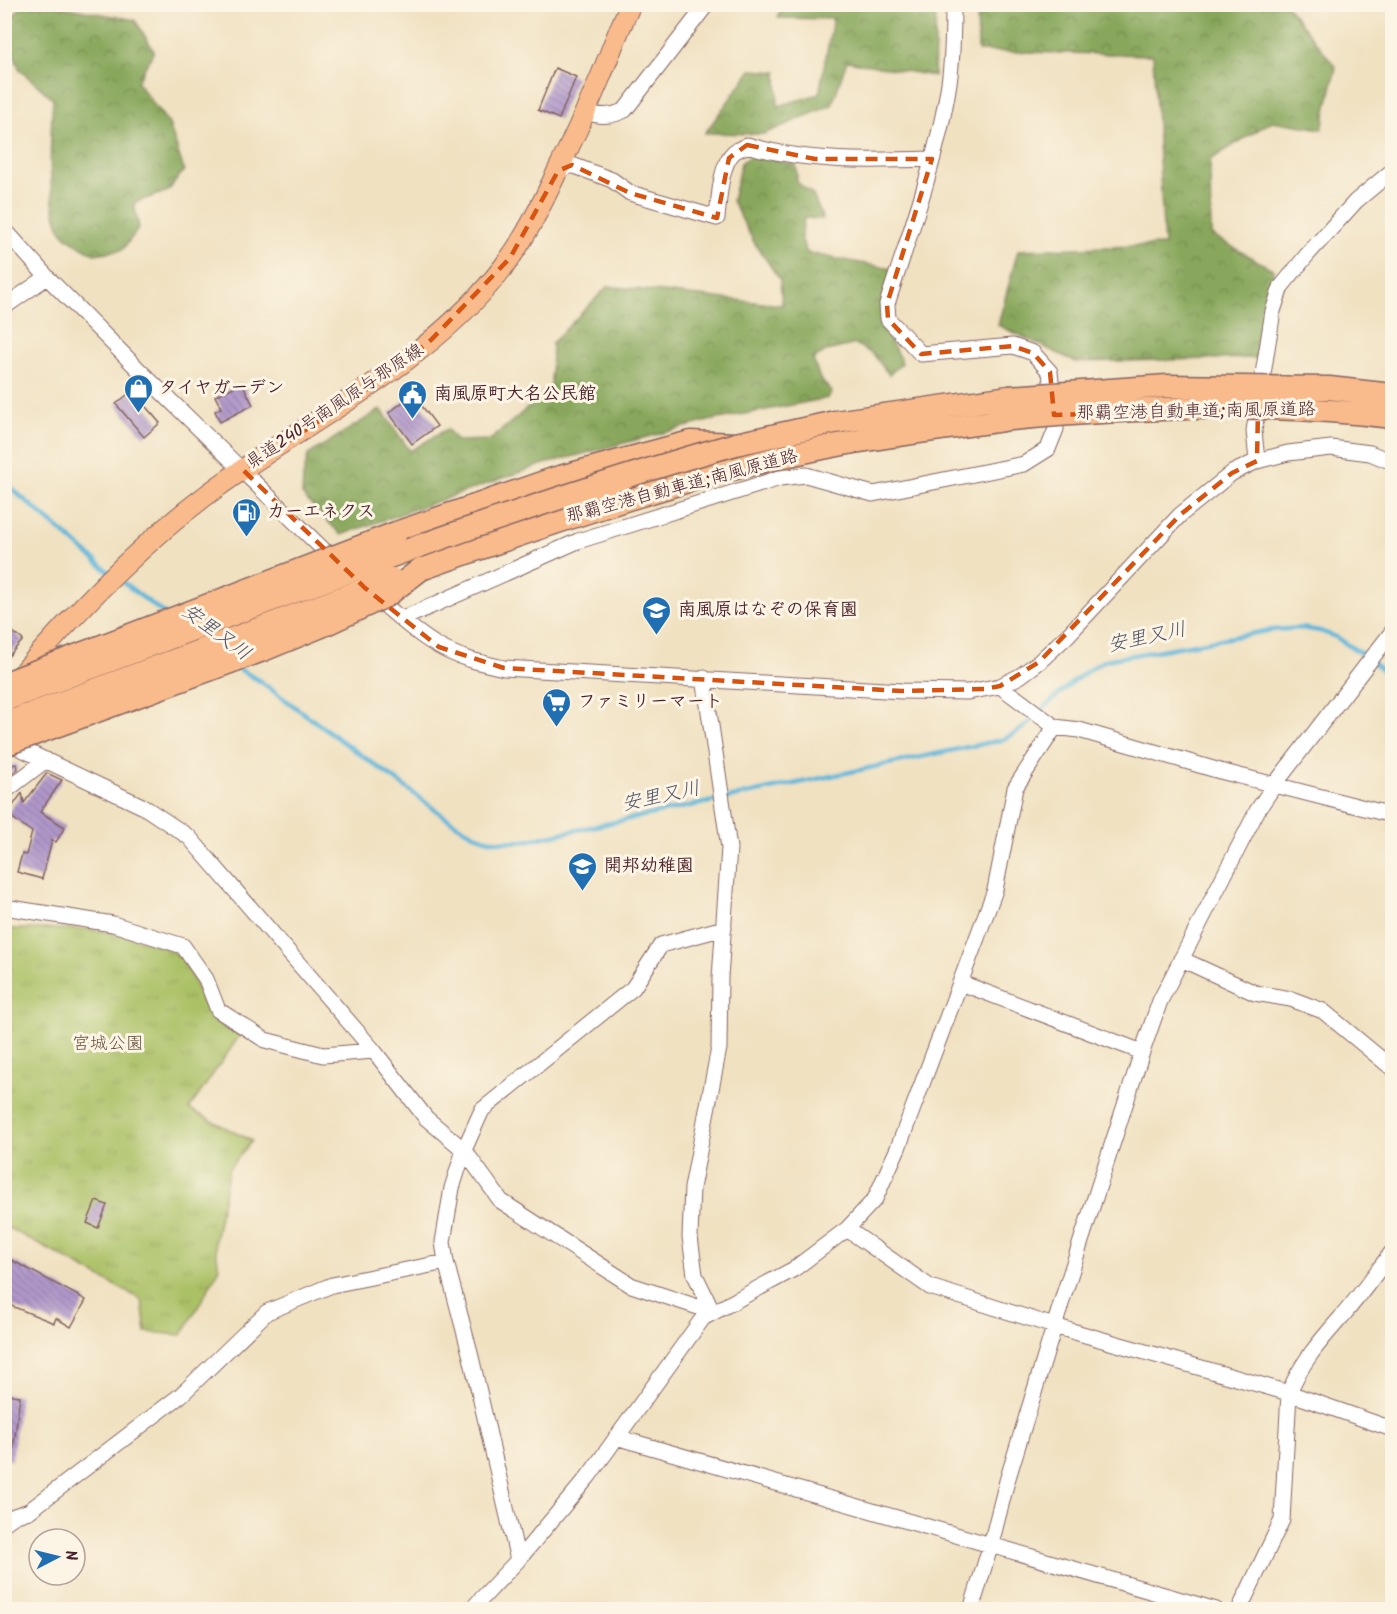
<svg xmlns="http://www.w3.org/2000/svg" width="1397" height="1614" font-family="Kalam,'Klee One',sans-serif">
<defs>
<pattern id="forest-crowns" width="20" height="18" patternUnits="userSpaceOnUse" patternTransform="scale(1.5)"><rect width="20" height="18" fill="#88a75b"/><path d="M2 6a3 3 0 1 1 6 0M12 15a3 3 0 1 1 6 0" fill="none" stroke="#71874b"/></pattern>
<pattern id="park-tufts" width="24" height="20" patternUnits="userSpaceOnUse" patternTransform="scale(1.5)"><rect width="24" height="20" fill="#abc166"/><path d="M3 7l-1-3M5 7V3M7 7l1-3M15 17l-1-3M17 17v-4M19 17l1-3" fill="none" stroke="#95a559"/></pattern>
<pattern id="building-back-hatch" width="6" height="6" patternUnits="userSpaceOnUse" patternTransform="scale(1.5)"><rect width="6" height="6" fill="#b198cb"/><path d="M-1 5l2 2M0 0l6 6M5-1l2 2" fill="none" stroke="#927ba5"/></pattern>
</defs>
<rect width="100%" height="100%" fill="#fcf5e5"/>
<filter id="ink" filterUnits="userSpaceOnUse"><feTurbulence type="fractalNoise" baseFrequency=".0167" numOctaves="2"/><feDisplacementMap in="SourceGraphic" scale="12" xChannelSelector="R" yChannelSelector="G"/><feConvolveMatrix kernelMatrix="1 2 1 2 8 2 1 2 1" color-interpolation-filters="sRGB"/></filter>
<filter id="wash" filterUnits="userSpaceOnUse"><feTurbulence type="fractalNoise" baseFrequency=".008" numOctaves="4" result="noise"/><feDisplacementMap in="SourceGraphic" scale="24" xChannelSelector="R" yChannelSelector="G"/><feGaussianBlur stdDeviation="1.35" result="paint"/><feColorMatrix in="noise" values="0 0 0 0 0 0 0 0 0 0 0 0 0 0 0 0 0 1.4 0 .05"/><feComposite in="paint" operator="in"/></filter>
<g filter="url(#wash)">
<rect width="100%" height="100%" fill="#f0e1c1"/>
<path fill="url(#forest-crowns)" stroke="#696343" stroke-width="1.5" d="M52,5L135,20L154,51L137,82L169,124L184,170L168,191L134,203L139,228L122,250L94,254C85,248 69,241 63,233C45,208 51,130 53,99L20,70L4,31L5,26L21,7Z
M781,5H936L934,76L847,61L832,105L764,134L705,133L751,70L777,72L778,106L819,94L833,19L778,18Z
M977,5H1286L1336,67L1322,129L1272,121L1210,160L1211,235L1274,270L1257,358L1076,362L998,325L1018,250L1164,245L1153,55L978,51Z
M752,154L796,165L797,182L813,195L823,219L804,218L801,238L807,253L893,269L884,294L882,324L902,363L889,375L874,355L856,344L826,351L813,359L820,379L832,392L828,398L708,421L544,464L341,535L302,495L303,477L308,455L381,409L410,451L447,429L457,441L490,440L551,388L552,343L608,286L782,305L780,280L754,242L732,201L741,163Z"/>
<path fill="url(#park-tufts)" stroke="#7a7048" stroke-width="1.5" d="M10,929H89L126,935L171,950L185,961L210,1018L240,1035L189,1109L252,1141L229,1168L215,1241L219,1270L182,1335L146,1332L142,1300L5,1226L4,947Z"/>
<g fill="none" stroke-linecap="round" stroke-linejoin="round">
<path stroke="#5cb5da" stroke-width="4.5" d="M4,482L110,573
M117,578L166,615
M237,668L260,681C304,714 349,746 393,778C420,797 446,821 476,835C491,843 509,842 525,841L1001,740C1024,731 1029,722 1046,706C1065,689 1083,671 1106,660L1272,630L1302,628L1320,631L1336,637L1362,654L1392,679"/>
</g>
<g id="blocks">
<path fill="url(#building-back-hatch)" d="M555,68L576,77L559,119L538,110Z
M242,383L253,405L220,422L215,411L221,408L215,396Z
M132,391L160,423L144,437L116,404Z
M413,394L437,426L412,444L389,413Z
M4,625L23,640L4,661Z
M17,764L18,769L4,779V766Z
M47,773L62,780L40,812L65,827L56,842L52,840L42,879L17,872L22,854L26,855L32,832L7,814L22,793L24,803Z
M96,1201L107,1205L98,1228L87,1223Z
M4,1256L86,1300L71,1327L56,1318L54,1323L4,1303Z
M4,1394L20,1396L12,1460H4Z"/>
</g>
</g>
<g filter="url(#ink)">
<use href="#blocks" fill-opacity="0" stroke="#846360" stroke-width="1.5"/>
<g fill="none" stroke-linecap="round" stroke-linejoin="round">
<defs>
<path id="minor" d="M586,112C600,117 611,117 625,110L707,4
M558,171L572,165L612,180L630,193L717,218C719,201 720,164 734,152C738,149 743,148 747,145C807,163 870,161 932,159
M4,229L47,277L137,368L336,562
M4,307L47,277
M1257,461L1254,431L1273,311L1281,287L1307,255L1356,201L1392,171
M372,594C393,612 414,632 438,646C458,658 482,663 504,668L902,691L968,692L1000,686L1020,676L1039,662L1068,635L1180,515L1232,473L1257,461L1288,453L1331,448L1370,453L1392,462
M402,619L578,541L780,478L806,475L873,494L1024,464L1048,449L1056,429L1050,372L1033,353L1013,346L921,354L888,319L887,304C910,233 938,156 949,83C953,57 953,30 953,4
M704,678L729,848L720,978L719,1048L692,1188L690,1237L695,1275L713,1312
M1000,686L1055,727L1079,730L1220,771L1392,815
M7,742L144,807L189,837L374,1051L426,1118L464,1150L501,1201L631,1285L713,1312
M4,792L46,760
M4,907L113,924L183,946L206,979L218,1010L265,1040L323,1055L374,1051
M1181,959L1255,993L1291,999L1323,1011L1392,1068
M961,983L1142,1052
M847,1229L930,1287L1054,1326L1289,1393L1392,1429
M616,1437L1216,1610
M4,1523L14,1516L29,1511L181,1395L267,1312L332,1285L446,1262
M518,1560L471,1357L446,1262L443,1242L452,1188L464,1150L482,1110L633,988L661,945L724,928
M471,1610L518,1560L588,1477L703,1318L794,1269L847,1229L875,1199L898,1148L995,890L1015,788L1055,727
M971,1610L991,1544L1007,1481L1065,1291L1142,1052L1160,1001L1257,811L1275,784L1392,632
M1239,1610L1282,1520L1289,1393C1301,1362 1322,1339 1344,1314C1361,1294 1376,1273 1392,1252"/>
<path id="major" d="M17,680C75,612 137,547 208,494C310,417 434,364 510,258C528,233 542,204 555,176C571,144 586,111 600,78C610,54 619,28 631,4"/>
<path id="highway" d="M396,533L556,478L690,442L736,444L835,422L1009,397
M421,569C563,519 705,469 854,442C906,433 959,427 1011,419"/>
</defs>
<use href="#minor" stroke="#846360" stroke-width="17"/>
<use href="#major" stroke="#846360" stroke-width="22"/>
<use href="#highway" stroke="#846360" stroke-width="25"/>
<use href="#minor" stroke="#fff" stroke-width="15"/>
<use href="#major" stroke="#fabb8c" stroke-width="20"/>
<use href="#highway" stroke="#fabb8c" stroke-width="22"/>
<defs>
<path id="highway-bridge" d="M1009,397L1167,386L1329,388L1392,395
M1011,419C1137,408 1267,401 1392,417
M11,681L396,533
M4,700C247,610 487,514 736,444
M4,724L392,579
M4,745L263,650L324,625L386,596L421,569"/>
</defs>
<use href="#highway-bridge" stroke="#846360" stroke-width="25" stroke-linecap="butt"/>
<use href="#highway-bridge" stroke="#fabb8c" stroke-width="22"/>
</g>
</g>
<path fill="none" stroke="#d8530f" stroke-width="4.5" stroke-dasharray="12 8" stroke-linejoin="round" d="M747,145L815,159H932L887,304L888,319L921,354L1013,346L1033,353L1050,372L1054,415L1258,409L1257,461L1232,473L1180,515L1039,662L1000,686L985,689L902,691L504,668L439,647L365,588L243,470L355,398L431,340L510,258L558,171L572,165L630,193L717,218L729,158Z"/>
<defs>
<symbol id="shop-pin" viewBox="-11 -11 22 30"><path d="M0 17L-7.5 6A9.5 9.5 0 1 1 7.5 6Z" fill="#1f6fb2" stroke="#fcf5e5"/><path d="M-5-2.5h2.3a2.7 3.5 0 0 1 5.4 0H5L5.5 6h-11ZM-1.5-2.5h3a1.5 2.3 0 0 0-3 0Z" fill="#fff"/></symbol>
<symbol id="civic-pin" viewBox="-11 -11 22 30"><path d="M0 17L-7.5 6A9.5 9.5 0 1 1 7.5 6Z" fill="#1f6fb2" stroke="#fcf5e5"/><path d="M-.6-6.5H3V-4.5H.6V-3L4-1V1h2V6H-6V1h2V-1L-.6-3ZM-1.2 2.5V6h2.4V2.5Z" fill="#fff"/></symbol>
<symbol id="fuel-pin" viewBox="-11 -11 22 30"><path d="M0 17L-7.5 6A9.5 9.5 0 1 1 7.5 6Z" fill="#1f6fb2" stroke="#fcf5e5"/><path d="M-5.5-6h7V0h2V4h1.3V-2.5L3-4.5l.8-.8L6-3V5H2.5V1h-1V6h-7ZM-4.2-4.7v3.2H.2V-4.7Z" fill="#fff"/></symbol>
<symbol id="school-pin" viewBox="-11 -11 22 30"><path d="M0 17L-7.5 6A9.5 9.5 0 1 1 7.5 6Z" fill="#1f6fb2" stroke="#fcf5e5"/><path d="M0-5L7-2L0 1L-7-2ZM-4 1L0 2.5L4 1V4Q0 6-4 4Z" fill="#fff"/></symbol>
<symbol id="supermarket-pin" viewBox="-11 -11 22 30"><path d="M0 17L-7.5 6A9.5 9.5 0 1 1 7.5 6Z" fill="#1f6fb2" stroke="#fcf5e5"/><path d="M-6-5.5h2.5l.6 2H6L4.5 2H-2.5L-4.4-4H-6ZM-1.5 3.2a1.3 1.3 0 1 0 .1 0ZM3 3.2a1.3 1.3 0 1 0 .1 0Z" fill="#fff"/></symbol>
</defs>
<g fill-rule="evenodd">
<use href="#shop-pin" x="122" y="372" width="33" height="45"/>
<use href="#civic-pin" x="396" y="378" width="33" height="45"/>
<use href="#fuel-pin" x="230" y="496" width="33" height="45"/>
<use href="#school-pin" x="640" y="594" width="33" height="45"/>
<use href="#supermarket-pin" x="540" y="686" width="33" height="45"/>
<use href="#school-pin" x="566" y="850" width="33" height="45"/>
</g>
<g text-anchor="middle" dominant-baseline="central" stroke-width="6" stroke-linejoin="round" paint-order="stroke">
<g font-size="18" font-weight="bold" fill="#4a1f2b" stroke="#fcf5e5" text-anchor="start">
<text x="159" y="388">タイヤガーデン</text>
<text x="434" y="394">南風原町大名公民館</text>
<text x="267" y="512">カーエネクス</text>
<text x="678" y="610">南風原はなぞの保育園</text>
<text x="578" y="702">ファミリーマート</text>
<text x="604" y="866">開邦幼稚園</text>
</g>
<g font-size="18" fill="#4a1f2b" stroke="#fcf5e5">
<text transform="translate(335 407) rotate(-34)">県道240号南風原与那原線</text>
<text transform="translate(1196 412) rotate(-1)">那覇空港自動車道;南風原道路</text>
<text transform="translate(682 487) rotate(-15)">那覇空港自動車道;南風原道路</text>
</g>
<g font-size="18" fill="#67503d" stroke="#fcf5e5">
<text x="108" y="1044">宮城公園</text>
</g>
<g font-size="20" font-style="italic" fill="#505468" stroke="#fcf5e5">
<text transform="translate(216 633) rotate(37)">安里又川</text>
<text transform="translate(1147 638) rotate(-12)">安里又川</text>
<text transform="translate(661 797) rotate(-12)">安里又川</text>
</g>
</g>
<rect width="1397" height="1614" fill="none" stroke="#fcf5e5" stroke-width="24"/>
<g transform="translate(57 1557) rotate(83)"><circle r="28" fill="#fcf5e5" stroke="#b59f9b" stroke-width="1.5"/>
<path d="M0-4.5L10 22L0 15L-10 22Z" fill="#1f6fb2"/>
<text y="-9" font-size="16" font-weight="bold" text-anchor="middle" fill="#4a1f2b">N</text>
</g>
</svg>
